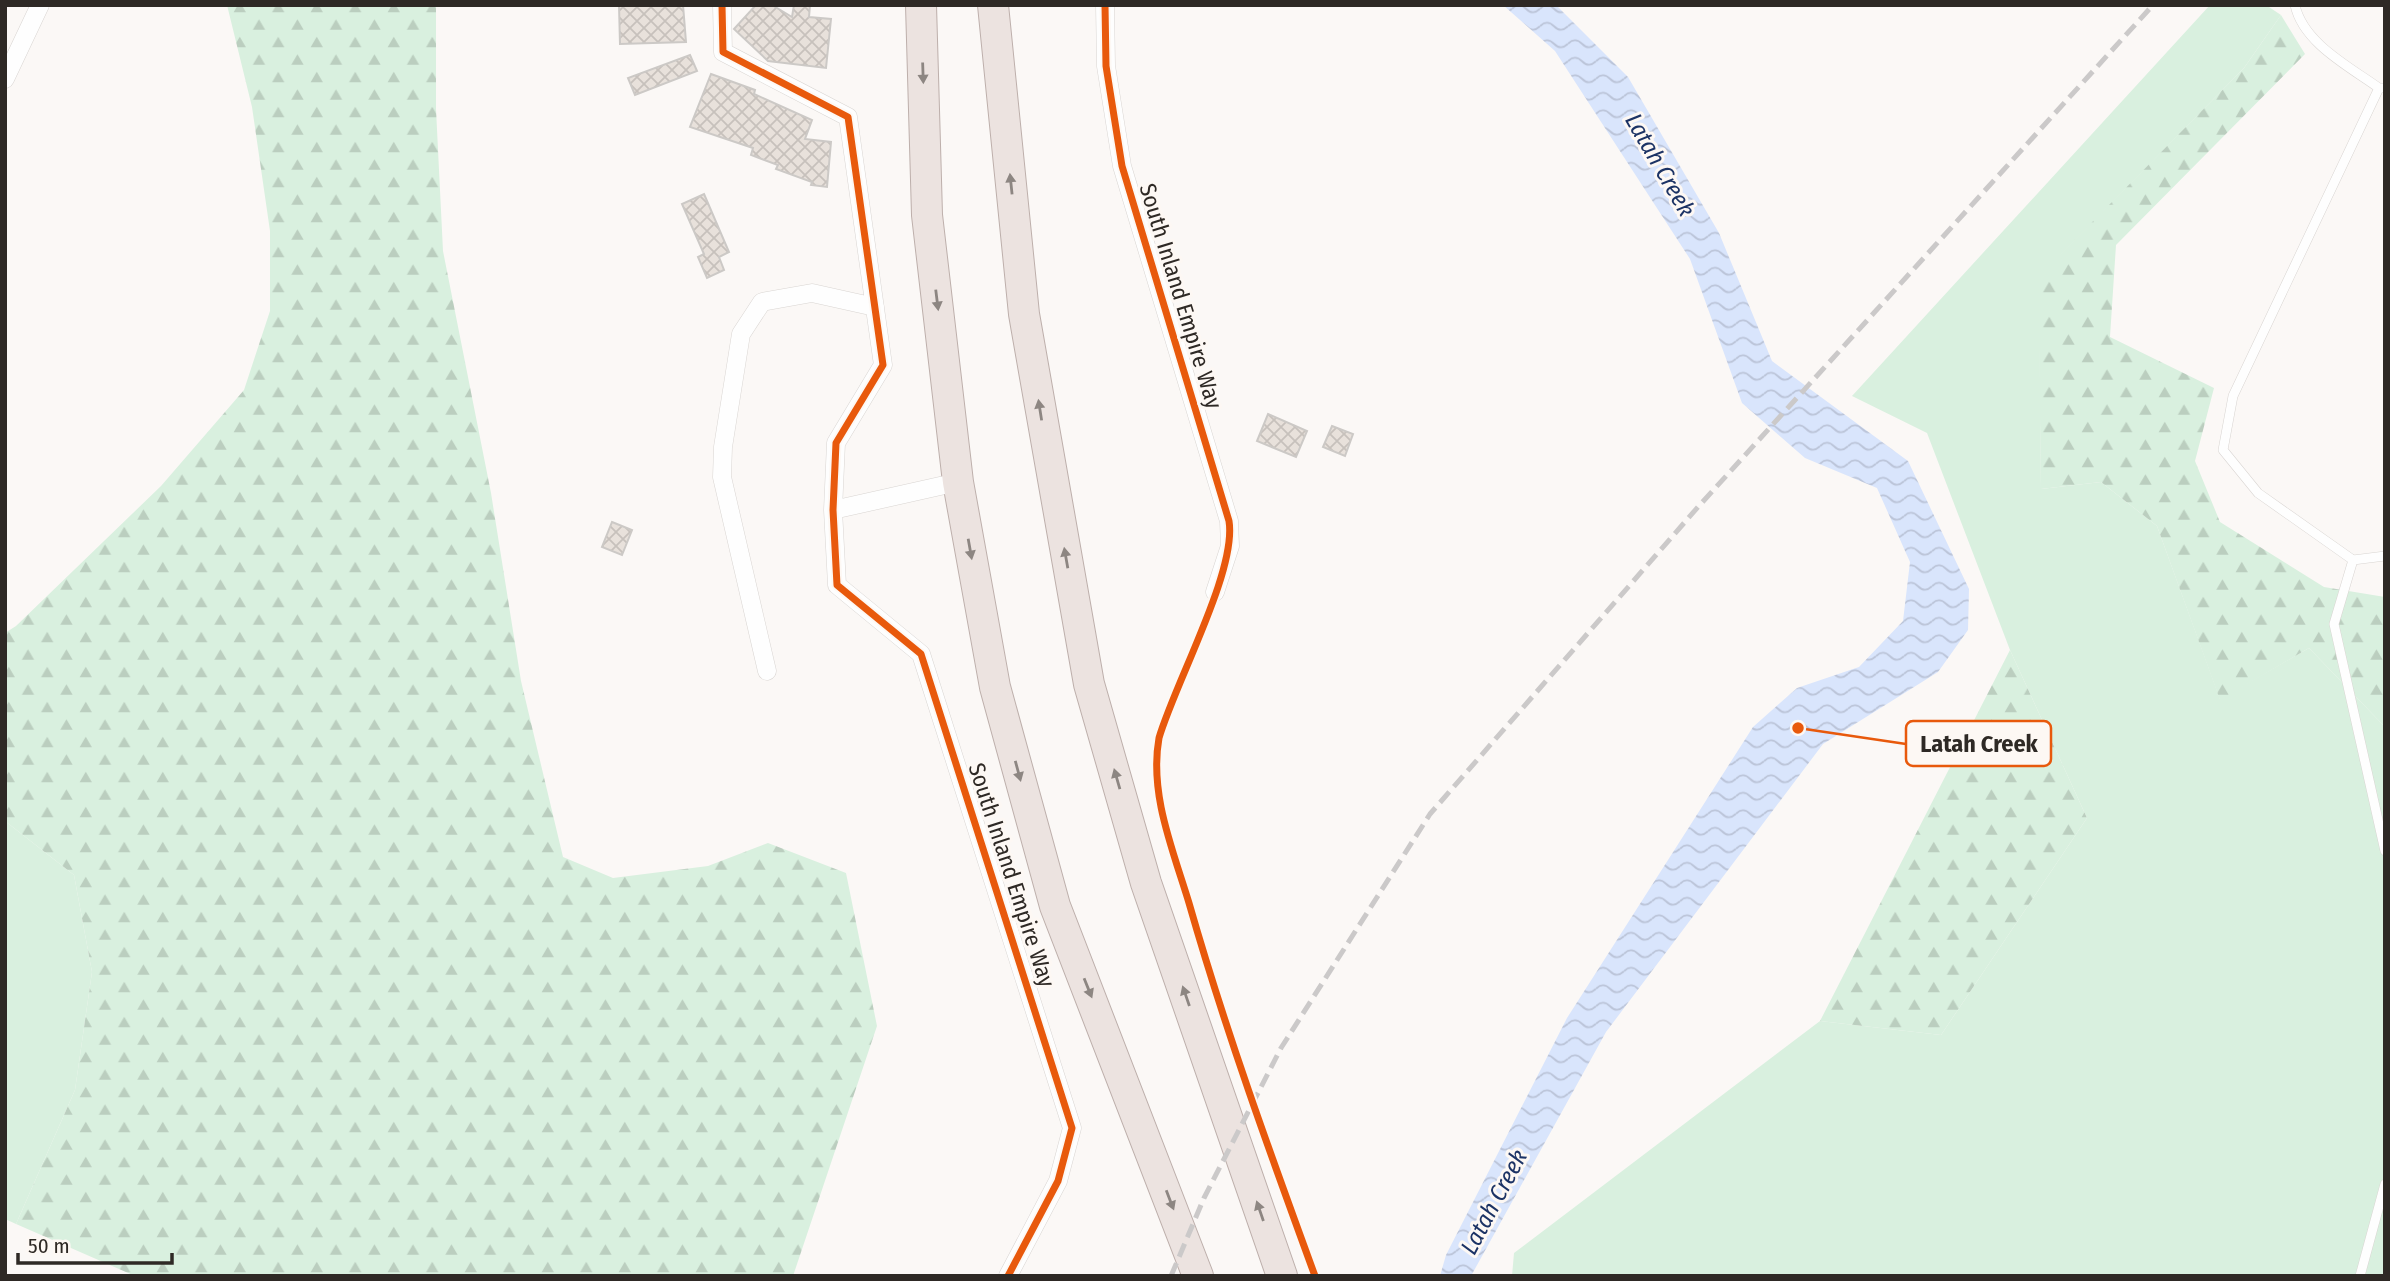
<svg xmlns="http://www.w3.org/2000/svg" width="2390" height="1281" font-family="'Fira Sans Condensed',sans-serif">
<defs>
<pattern id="forest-firs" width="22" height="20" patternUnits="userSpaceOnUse" patternTransform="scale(1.75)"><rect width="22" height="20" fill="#d9f0df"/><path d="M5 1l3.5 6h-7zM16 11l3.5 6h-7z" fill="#bbcebf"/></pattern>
<pattern id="water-waves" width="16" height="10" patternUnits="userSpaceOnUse" patternTransform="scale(1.75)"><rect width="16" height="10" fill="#d9e5fc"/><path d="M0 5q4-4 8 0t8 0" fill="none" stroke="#bbc4d8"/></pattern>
<pattern id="building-cross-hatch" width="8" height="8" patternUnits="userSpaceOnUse" patternTransform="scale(1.75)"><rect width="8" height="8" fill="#e8e1db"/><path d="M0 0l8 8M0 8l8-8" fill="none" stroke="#c7c1bc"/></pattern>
</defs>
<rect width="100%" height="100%" fill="#fbf8f6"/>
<path fill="#d9f0df" d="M2210,5H2266L2281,15L2244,68L2039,277L2041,489L2101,482L2157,526L2220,699L2309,648L2385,727V1276H1512L1514,1253L1820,1021L1941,1035L2087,818L2010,650L1927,433L1852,396Z
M5,821L74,875L92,972L75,1090L16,1224L5,1219Z"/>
<path fill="url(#forest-firs)" d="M227,5H436V109L443,251L491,493L521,681L563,857L613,878L708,866L768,843L846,873L877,1026L793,1276H135L16,1224L75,1090L92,972L74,875L5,821V633L16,626L161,486L244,390L270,311V231L252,107Z
M2281,15L2305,54L2116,245L2110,337L2214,388L2195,461L2220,522L2324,587L2385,597V727L2309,648L2220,700L2157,526L2101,482L2041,489L2038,277L2244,68Z
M2010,650L2087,818L1941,1035L1820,1021Z"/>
<path fill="url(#water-waves)" d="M1503,5H1556L1628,77L1719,233L1772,361L1908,461L1969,589L1968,630L1938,672L1823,744L1606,1032L1471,1276H1440L1446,1255L1567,1018L1753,727L1797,688L1859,667L1903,621L1910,562L1877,488L1805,458L1742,403L1690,259L1555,51Z"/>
<path fill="url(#building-cross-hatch)" stroke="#ccc9c6" stroke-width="2" d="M619,5H683L686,42L620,44Z
M756,5H772L792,17L794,5H810L809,17L831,19L826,68L768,61L734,29Z
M690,55L697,71L635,95L628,78Z
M711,74L755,90L754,94L812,120L805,139L831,142L827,187L811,185L812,182L776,169L778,165L751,155L753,148L690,127Z
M704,194L729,252L719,257L724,270L707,278L698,257L704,254L682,204Z
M1268,414L1307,431L1296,457L1257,441Z
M1332,426L1353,434L1345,456L1323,447Z
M612,522L632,530L622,555L602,547Z"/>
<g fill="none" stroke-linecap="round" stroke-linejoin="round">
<defs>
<path id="service" d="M2295,5C2303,43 2350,67 2379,88
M2385,88H2379L2233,396L2223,450L2258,493L2353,560L2385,556
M2353,560L2334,624L2385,851
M2360,1276L2385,1184"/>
<path id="minor" d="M722,5L723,52L848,117L883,365L836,443L833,510L837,585L921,654L1072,1128L1058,1181L1008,1276
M1105,5L1106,66L1122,166L1229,521L1230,546L1215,592
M5,79L40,5
M833,510L958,482
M767,671L722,477L723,447L741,334L762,302L812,293L875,307"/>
<path id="trunk" d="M921,5L927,215L958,482L995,687L1055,906L1198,1276
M993,5L1024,314L1089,684L1146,883L1282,1276"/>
</defs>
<use href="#service" stroke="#d9d5d2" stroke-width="10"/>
<use href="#minor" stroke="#d9d5d2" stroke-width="19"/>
<use href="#trunk" stroke="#bdafab" stroke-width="32"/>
<use href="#service" stroke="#fefefe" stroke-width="9"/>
<use href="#minor" stroke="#fefefe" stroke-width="18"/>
<use href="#trunk" stroke="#ece3e0" stroke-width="30"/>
<path stroke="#cbc9c9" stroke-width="5" stroke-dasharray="14 7" stroke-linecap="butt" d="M1171,1276L1204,1198L1281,1048L1430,814L1698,507L2153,5"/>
<defs>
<path id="cycleway" d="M722,5L723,52L848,117L883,365L836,443L833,510L837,585L921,654L1072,1128L1058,1181L1008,1276
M1105,5L1106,66L1122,166L1229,521C1237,571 1175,683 1159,738C1149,794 1173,850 1189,903C1225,1029 1270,1153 1315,1276"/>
</defs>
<use href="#cycleway" stroke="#fdf8f4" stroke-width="11"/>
<use href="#cycleway" stroke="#e8590c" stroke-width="7"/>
</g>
<defs><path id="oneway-solid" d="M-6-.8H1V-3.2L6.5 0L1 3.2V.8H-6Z" transform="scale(1.75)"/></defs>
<g fill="#8d8682">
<use href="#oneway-solid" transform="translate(923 73) rotate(88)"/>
<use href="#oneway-solid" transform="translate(1011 184) rotate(-96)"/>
<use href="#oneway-solid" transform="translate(937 300) rotate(83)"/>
<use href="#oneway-solid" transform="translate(1040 410) rotate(-99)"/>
<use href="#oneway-solid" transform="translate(970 549) rotate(80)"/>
<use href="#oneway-solid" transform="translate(1066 558) rotate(-100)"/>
<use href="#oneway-solid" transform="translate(1018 771) rotate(75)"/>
<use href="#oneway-solid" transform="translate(1117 779) rotate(-106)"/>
<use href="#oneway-solid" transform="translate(1088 988) rotate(68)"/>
<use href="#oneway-solid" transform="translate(1186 996) rotate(-109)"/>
<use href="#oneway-solid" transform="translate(1170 1200) rotate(69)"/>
<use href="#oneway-solid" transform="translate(1260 1211) rotate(-109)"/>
</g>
<g text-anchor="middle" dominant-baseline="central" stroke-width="6" stroke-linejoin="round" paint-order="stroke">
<g font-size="23" fill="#2e2925" stroke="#fdf8f4">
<text transform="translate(1181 296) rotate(73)">South Inland Empire Way</text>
<text transform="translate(1012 875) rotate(72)">South Inland Empire Way</text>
</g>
<g font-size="24" font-style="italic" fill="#1c3365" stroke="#fdf8f4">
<text transform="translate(1660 165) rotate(60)">Latah Creek</text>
<text transform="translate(1494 1202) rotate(-62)">Latah Creek</text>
</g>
</g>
<path fill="none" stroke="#e8590c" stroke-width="2.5" d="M1798 728L1906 744"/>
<circle fill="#e8590c" stroke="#fdf8f4" stroke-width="2.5" cx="1798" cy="728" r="7"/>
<rect fill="#fdf8f4" stroke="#e8590c" stroke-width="2.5" x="1906" y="721" width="145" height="45" rx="7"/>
<g font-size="24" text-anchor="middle" font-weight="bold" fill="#2e2925">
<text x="1979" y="752">Latah Creek</text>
</g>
<rect width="2390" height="1281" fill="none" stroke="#2e2925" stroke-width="14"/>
<path d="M18 1253v10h154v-10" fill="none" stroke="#2e2925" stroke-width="3.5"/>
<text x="28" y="1253" font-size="21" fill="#2e2925" stroke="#fdf8f4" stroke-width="5" paint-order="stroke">50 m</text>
</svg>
